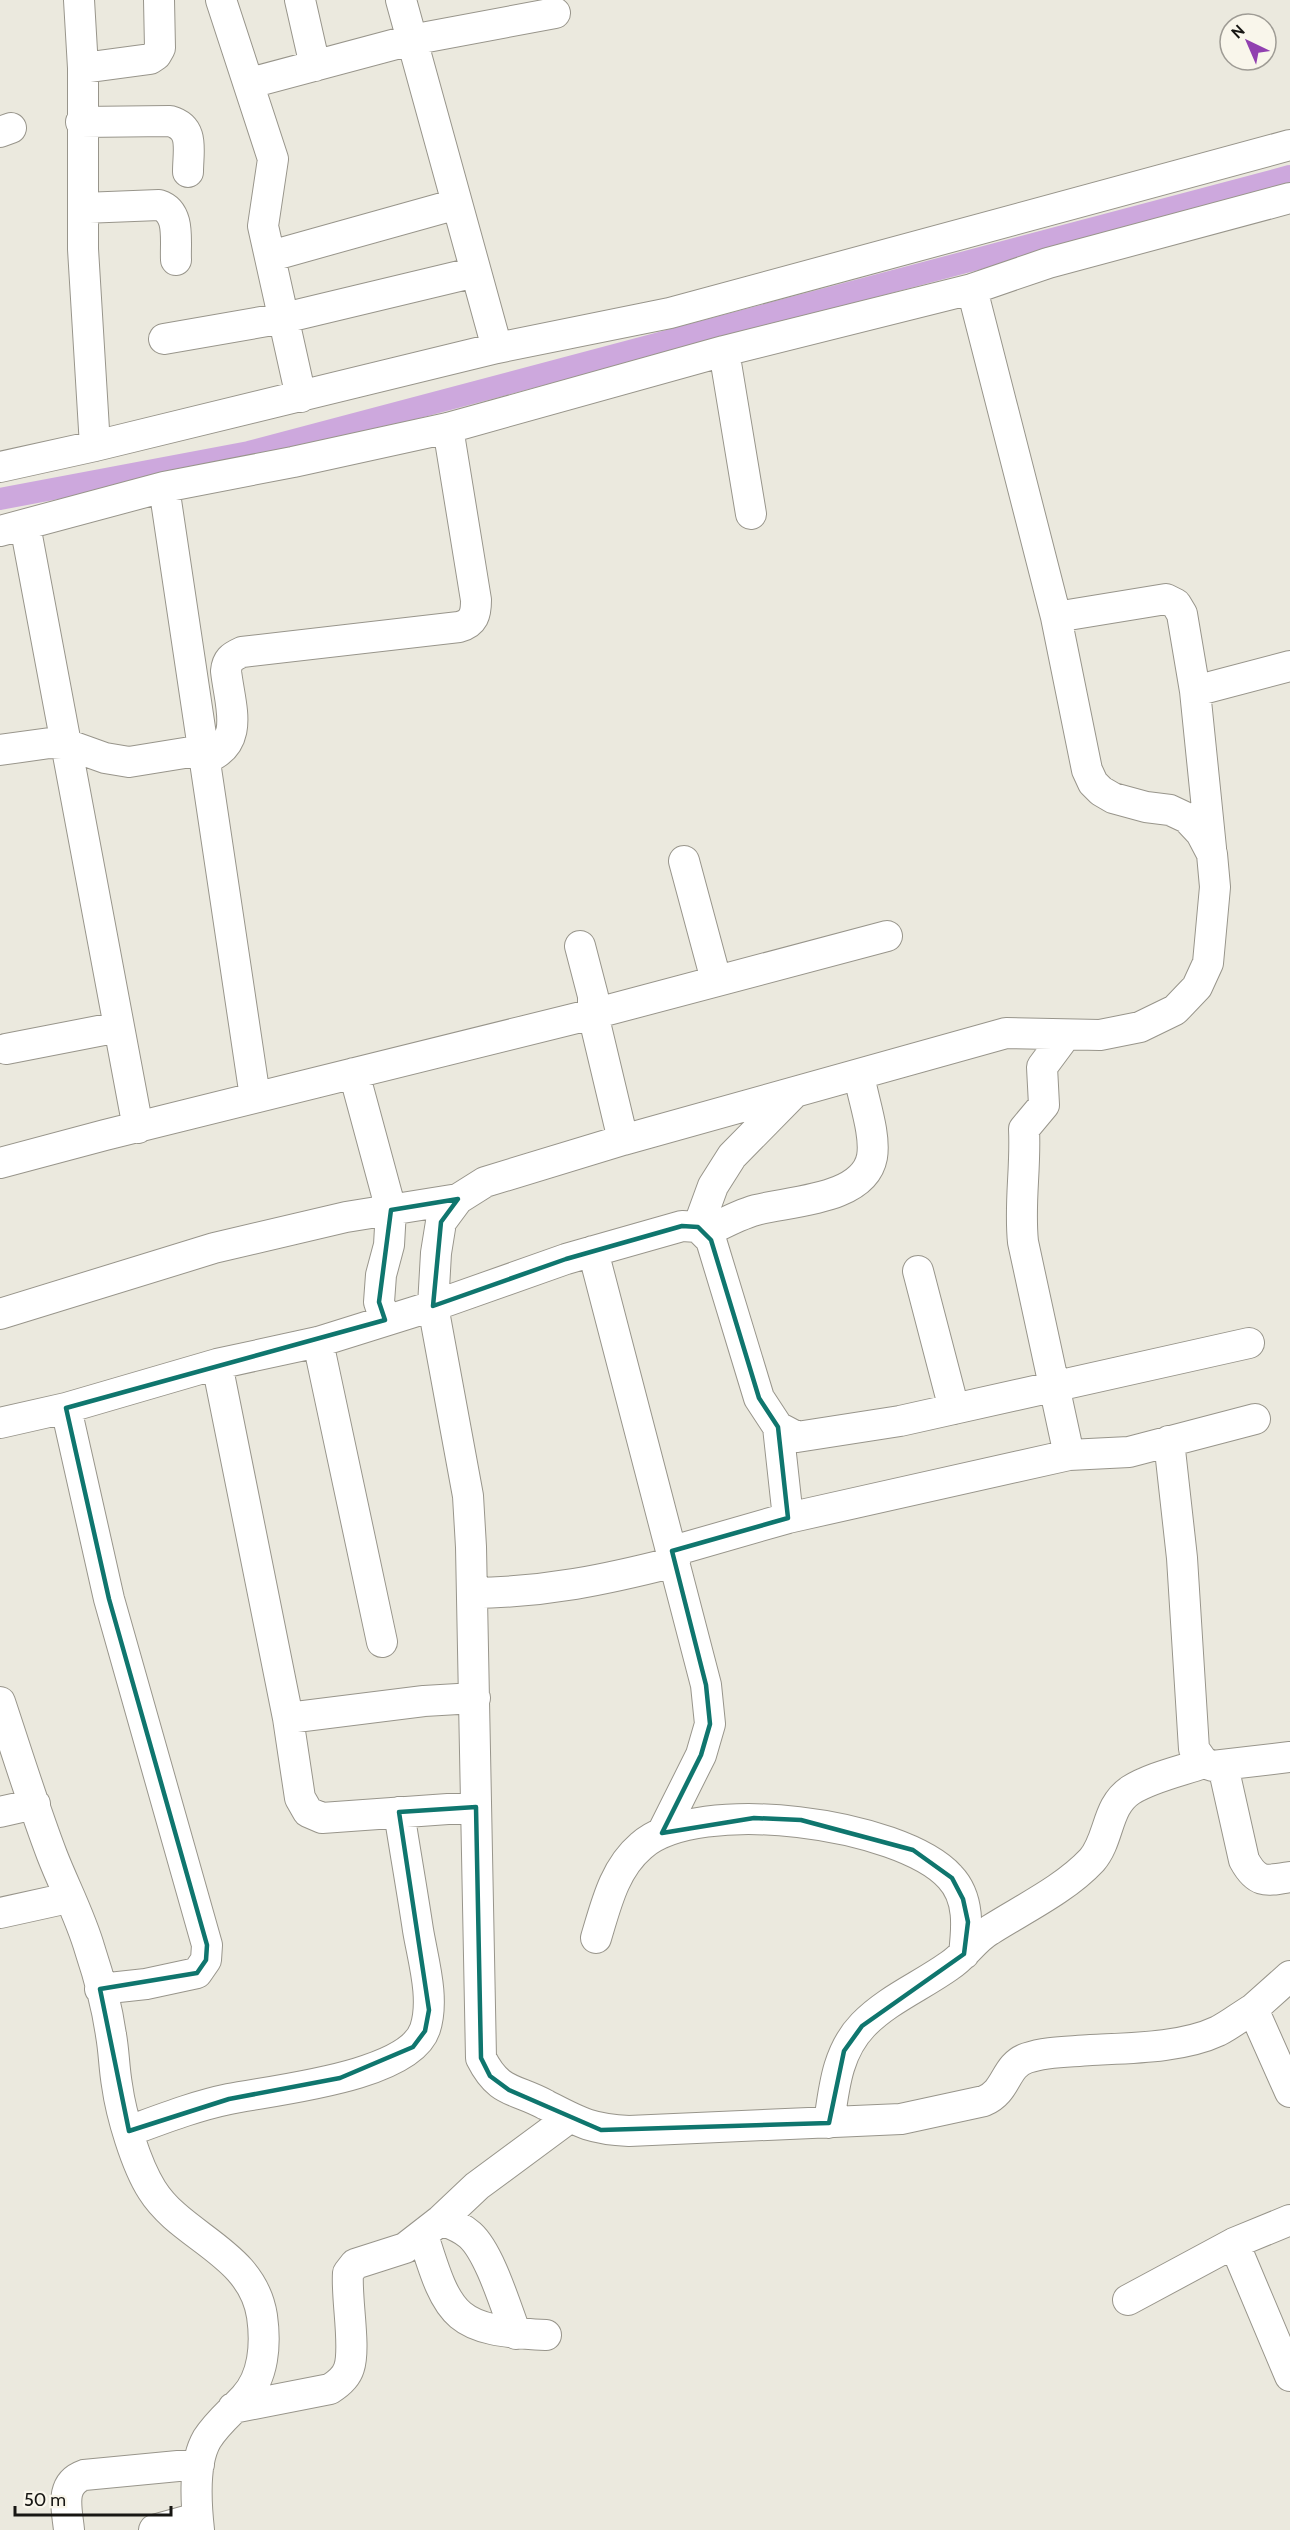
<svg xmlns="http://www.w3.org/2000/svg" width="1290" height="2530" font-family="Cabin,sans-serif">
<rect width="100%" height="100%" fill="#ebe9de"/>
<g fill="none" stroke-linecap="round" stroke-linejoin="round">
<path stroke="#cda8dd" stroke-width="22" d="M0,499L249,452L1290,176"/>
<defs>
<path id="minor" d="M79,0L83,68V249L95,446
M221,0L273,159L263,226L301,397
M300,0L315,66
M401,0L497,348
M83,68L150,59L156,55L160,48L159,0
M250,83L411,40L555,13
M81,122L170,121C195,128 188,150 188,172
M0,132L11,128
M83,208L159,205C181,212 175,241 176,260
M271,256L457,204
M972,289L1056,617L1087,770L1093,783L1101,791L1113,798L1146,807L1170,810L1187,818L1201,833L1212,854L1215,887L1208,963L1197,987L1175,1010L1140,1027L1100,1035L1006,1033L623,1140L485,1182L458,1199L441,1222L436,1253L433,1306L468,1496L471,1547L481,2058C499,2094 515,2088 546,2105C579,2122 590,2129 629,2131L901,2119L984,2101C1008,2091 1004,2066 1027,2058C1047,2051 1070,2052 1091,2050C1130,2048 1182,2048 1218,2031C1230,2025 1241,2016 1253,2009
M164,339L284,318L476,272
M724,351L751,514
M0,467L95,446L497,348L670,313L1290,145
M164,487L255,1097
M25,525L138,1128
M0,531L164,487L293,462L448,428L724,351L972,289L1048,263L1290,198
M1056,617L1166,599L1176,604L1182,614L1195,691L1211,848
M1195,691L1290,666
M0,750L50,743L66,744L105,758L129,762L203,750
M205,759C246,743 230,707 226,671C227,660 231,657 242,652L459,627C474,623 476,614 476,600L448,428
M684,861L716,980
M580,946L593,996V1014L623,1140
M1065,1036L1042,1067L1044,1105L1024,1129C1026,1169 1019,1203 1023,1242L1069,1455
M6,1049L119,1027
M354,1073L391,1210L389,1245L381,1275L379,1302L385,1320
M0,1163L105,1135L593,1014L887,936
M698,1227L713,1186L732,1156L792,1095
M706,1232C722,1224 738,1215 756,1210C790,1201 864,1200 872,1157C876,1134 863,1099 859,1075
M593,1251L706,1685L710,1724L701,1755L662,1833
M918,1271L954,1409
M0,1314L214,1248L346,1217L458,1199
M318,1342L382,1642
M217,1364L288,1718L300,1798L308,1812L322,1818L476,1807
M66,1408L109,1599L207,1945L206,1960L197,1973L146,1984L100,1989
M0,1423L66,1408L217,1364L318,1342L433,1306L566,1259L682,1226L698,1227L711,1240L759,1398L778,1427L797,1437L900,1421L1249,1343
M778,1427L788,1518
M1169,1441L1182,1558L1194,1749L1204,1763L1213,1766L1290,1757
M673,1551L788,1518L1069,1455L1129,1452L1255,1419
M473,1593C547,1592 604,1580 675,1562
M0,1702C17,1753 33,1805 52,1855C64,1886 81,1918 90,1950C99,1977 107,2007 111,2035C114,2051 114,2068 117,2085C121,2115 136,2165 152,2190C182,2238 252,2252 262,2316C266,2344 264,2377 244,2398C231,2412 217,2423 207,2439C193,2463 196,2503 199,2530
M288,1718L424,1701L475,1698
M1223,1766L1244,1860C1257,1884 1266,1881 1290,1877
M0,1812L35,1804
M0,1913L68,1898
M596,1938C606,1905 614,1869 641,1846C698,1795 901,1823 950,1877C970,1898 967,1928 964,1954
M1290,1976L1253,2009L1290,2092
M829,2123C834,2088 837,2052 863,2025C887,2000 921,1986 949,1966C965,1956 974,1939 990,1930C1023,1909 1065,1889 1092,1860C1110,1839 1106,1806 1131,1790C1152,1777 1181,1771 1204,1763
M129,2131C162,2119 195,2106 229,2099C273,2090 409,2077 425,2029C435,1999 423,1960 418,1930C412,1890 405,1851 399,1812
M441,2220C452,2224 461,2227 470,2235C490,2253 506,2308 516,2334
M423,2235C449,2320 456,2330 546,2335
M1234,2243L1290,2376
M1128,2300L1234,2243L1290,2220
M233,2408L330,2389C338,2384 346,2378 349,2368C356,2347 346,2299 348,2273L355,2264L405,2248L441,2220L477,2186L569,2118
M69,2530C67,2509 59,2484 84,2475L199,2464
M154,2530L197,2518"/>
</defs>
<use href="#minor" stroke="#98958b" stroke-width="32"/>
<use href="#minor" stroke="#fff" stroke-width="30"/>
</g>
<path fill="none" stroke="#0f766e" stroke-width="4.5" stroke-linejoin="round" d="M458,1199L441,1222L433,1306L566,1259L682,1226L698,1227L711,1240L759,1398L778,1427L788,1518L672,1551L706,1685L710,1724L701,1755L662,1833L754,1818L801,1820L913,1850L952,1878L963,1899L968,1922L964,1954L862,2026L844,2051L829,2123L601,2130L509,2090L490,2076L481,2058L476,1807L399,1812L429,2010L425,2031L413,2047L340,2078L229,2099L129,2131L100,1989L197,1973L206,1960L207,1945L109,1599L66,1408L385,1320L379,1302L391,1210Z"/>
<g transform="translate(1248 42) rotate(316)"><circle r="28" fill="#f9f6eb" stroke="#9f9c95" stroke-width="1.5"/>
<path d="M0-4.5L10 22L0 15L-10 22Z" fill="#9140b0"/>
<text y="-9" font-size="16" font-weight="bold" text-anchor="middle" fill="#171613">N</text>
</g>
<path d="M15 2506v9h156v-9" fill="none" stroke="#171613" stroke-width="3"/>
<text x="24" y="2506" font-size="18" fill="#171613" stroke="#f9f6eb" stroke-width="4.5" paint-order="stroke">50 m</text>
</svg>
